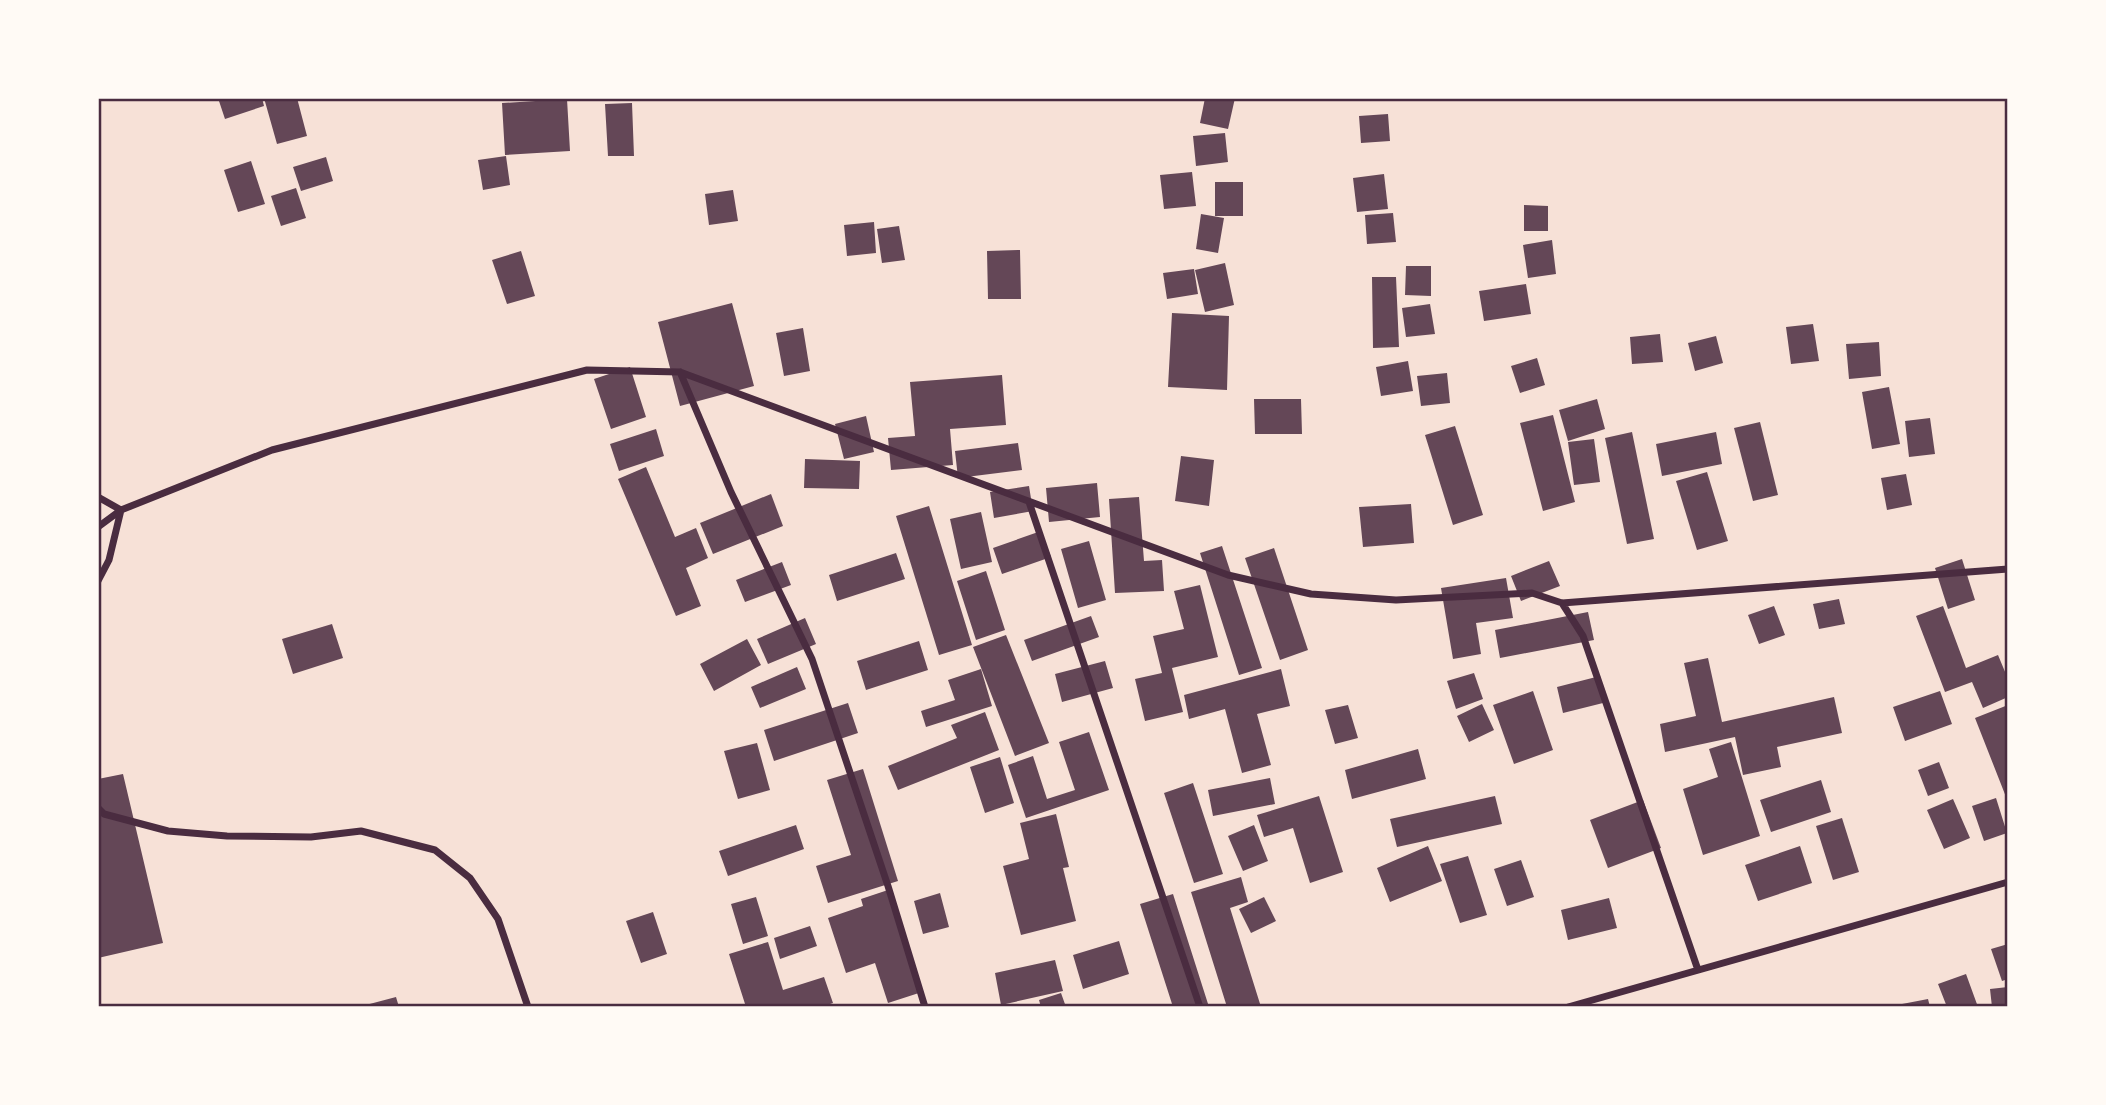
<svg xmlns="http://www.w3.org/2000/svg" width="2106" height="1105" font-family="'Varela Round',sans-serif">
<rect width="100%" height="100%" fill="#f7e1d7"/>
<path fill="#644757" d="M218,98H262L264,106L225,119Z
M264,98H297L307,136L277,144Z
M1205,98H1235L1228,129L1200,123Z
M567,99L570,151L505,155L502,103Z
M632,103L634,156H608L605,104Z
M1388,114L1390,141L1361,143L1359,116Z
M1225,133L1228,162L1196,166L1193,136Z
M506,156L510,185L483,190L478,160Z
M326,157L333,181L301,191L293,167Z
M251,161L265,204L238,212L224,170Z
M1192,172L1196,206L1164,209L1160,175Z
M1384,174L1388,209L1357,212L1353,178Z
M1215,182H1243V216H1215Z
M296,188L306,218L281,226L271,196Z
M733,190L738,221L709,225L705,194Z
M1524,205L1548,206V231H1524Z
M1393,213L1396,242L1367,244L1365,215Z
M1201,214L1224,218L1218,253L1196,249Z
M874,222L876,253L847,256L844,225Z
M899,226L905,260L882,263L877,229Z
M1552,240L1556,274L1528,278L1523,245Z
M1020,250L1021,299H988L987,251Z
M521,251L535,296L507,304L492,260Z
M1225,263L1234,305L1205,312L1195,270Z
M1406,266H1431V296L1405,295Z
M1194,269L1198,294L1167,299L1163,273Z
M1372,277H1396L1399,347L1373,348Z
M1526,284L1531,314L1484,321L1479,291Z
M732,303L754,386L680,406L658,322Z
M1430,304L1435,334L1406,337L1402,308Z
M1172,313L1229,316L1227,390L1168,387Z
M1813,324L1819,361L1791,364L1786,327Z
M803,328L810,371L784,376L776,333Z
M1660,334L1663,362L1632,364L1630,337Z
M1716,336L1723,363L1695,371L1688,343Z
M1879,342L1881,376L1849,379L1846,344Z
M1537,358L1545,385L1520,393L1511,366Z
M1408,361L1413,391L1381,396L1376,367Z
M630,367L646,417L611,429L594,379Z
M1447,373L1450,403L1421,406L1417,376Z
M1002,375L1006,425L950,429L953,465L891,470L888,438L915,436L910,382Z
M1889,387L1900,444L1872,449L1862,392Z
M1254,399H1301L1302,434H1255Z
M1597,399L1605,429L1568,441L1559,410Z
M1553,415L1575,502L1543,511L1520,423Z
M866,416L874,452L844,459L835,424Z
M1930,418L1935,454L1909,457L1905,421Z
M1760,422L1778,495L1753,501L1734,428Z
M1455,426L1483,515L1453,525L1425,435Z
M656,429L664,456L619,471L610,444Z
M1632,432L1654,539L1627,544L1605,438Z
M1716,432L1722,464L1662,476L1656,444Z
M1594,439L1600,482L1574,485L1568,442Z
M1018,443L1022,470L958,478L955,451Z
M1181,456L1214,460L1209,506L1175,501Z
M805,459L860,461L859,489L804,488Z
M646,467L675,537L696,528L708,558L686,568L701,606L676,616L618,479Z
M1707,472L1728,541L1697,550L1676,481Z
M1906,474L1912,505L1887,510L1881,478Z
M1097,483L1100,517L1049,522L1046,488Z
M1029,486L1033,511L994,518L990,492Z
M771,494L783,526L713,554L700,523Z
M1139,497L1144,561L1162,560L1164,591L1115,593L1109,499Z
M1411,504L1414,543L1363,547L1359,507Z
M929,506L972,645L939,655L896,516Z
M981,512L992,562L961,569L950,519Z
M1041,531L1051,557L1002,574L993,548Z
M1089,541L1106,600L1078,608L1061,549Z
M1222,546L1262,668L1239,675L1200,553Z
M1274,548L1308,650L1280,660L1245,558Z
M896,553L905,579L837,601L829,575Z
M1962,559L1975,600L1948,609L1935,568Z
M1549,561L1560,586L1521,601L1511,576Z
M782,562L791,585L745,602L736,580Z
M986,571L1005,630L976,640L957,581Z
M1506,578L1513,618L1476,623L1481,654L1453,659L1441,588Z
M1200,585L1218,657L1172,668L1183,712L1145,721L1135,679L1162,673L1153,636L1184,629L1174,591Z
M1839,599L1845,624L1819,629L1813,604Z
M1774,606L1785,635L1759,644L1748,615Z
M1943,606L1966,668L1998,655L2008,679V697L1983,708L1972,682L1945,692L1916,616Z
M1588,612L1594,640L1500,658L1495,630Z
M1091,616L1099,637L1032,661L1024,640Z
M805,618L816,644L768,664L757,639Z
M332,624L343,658L293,674L282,639Z
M1006,635L1049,743L1015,756L973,647Z
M747,639L761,665L714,691L700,664Z
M919,641L928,670L866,690L857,661Z
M1708,658L1722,722L1834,697L1842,733L1777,747L1781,767L1743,775L1735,737L1665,752L1660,724L1696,716L1684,663Z
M1105,661L1113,688L1062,702L1055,674Z
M797,667L806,689L760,708L751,687Z
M981,669L992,706L926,727L921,711L955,700L948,680Z
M1281,669L1290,706L1257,714L1271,765L1242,773L1225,709L1189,719L1184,695Z
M1474,673L1483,699L1456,709L1447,681Z
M1600,676L1607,702L1563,713L1557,687Z
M1533,691L1553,750L1514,764L1493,705Z
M1940,691L1952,724L1905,741L1893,707Z
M848,703L858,733L774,761L764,730Z
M1482,704L1494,730L1469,742L1457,716Z
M1348,705L1358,738L1335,744L1325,710Z
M2008,705L2006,732L2008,802L1975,718Z
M985,712L999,750L898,790L888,766L957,738L951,725Z
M1089,732L1109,790L1026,818L1008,765L1033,756L1047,799L1075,790L1059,742Z
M1731,742L1760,836L1703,855L1683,789L1718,777L1709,749Z
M757,743L770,790L738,799L724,751Z
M1418,749L1426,779L1352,799L1345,770Z
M1000,757L1014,803L985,813L970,767Z
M1939,762L1949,788L1928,796L1918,770Z
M863,769L898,881L828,903L816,866L851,855L827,780Z
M123,774L163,943L98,958V779Z
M1270,778L1275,804L1213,816L1208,790Z
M1821,780L1831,812L1771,832L1760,800Z
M1193,783L1223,874L1194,883L1164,793Z
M1319,796L1343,872L1310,883L1293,828L1264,837L1257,815Z
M1495,796L1502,824L1397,847L1390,819Z
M1996,798L2007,833L1984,841L1972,806Z
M1953,799L1970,838L1944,849L1927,810Z
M1643,800L1661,848L1608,868L1590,820Z
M1056,814L1069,867L1063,868L1076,921L1021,935L1003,866L1029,859L1020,823Z
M1842,818L1859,872L1833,880L1816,826Z
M796,825L804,849L728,876L719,851Z
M1254,825L1268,861L1243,871L1228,836Z
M1428,846L1442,881L1390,902L1377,868Z
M1800,846L1812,883L1758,901L1745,865Z
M1468,856L1487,915L1460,923L1440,864Z
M1521,860L1534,897L1507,906L1494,869Z
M1241,877L1248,902L1230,908L1261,1007H1227L1191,892Z
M888,890L922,992L888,1003L875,963L846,973L828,918L863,906L861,899Z
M940,893L949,927L923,934L914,901Z
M1173,894L1209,1007H1173L1140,904Z
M756,897L768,936L743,944L731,904Z
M1264,897L1276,921L1251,933L1239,909Z
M1609,898L1617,928L1568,940L1561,910Z
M653,912L667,954L641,963L626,921Z
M810,926L817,946L780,959L774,938Z
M1119,941L1129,974L1083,989L1073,955Z
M768,942L783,990L824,977L833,1003L821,1007H746L729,954Z
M2008,944V979L2002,981L1991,949Z
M1055,960L1063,991L1001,1005L995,973Z
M1966,974L1978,1007H1947L1938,984Z
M2008,987V1007H1992L1990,989Z
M1061,993L1066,1007H1041L1039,1000Z
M396,997L399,1007H362V1006Z
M1928,999L1930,1007H1903L1902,1004Z"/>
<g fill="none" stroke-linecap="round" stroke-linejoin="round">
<path stroke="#4a2c40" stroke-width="7" d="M680,372L731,492L812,659L888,886L925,1007
M98,497L121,510L109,560L98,581
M1029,502L1200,1007
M98,527L121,510L272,450L587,370L680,372L1228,575L1311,594L1396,600L1532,593L1562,603L2008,569
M1562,603L1583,636L1698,970
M98,808L104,814L168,831L227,836L311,837L361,831L435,850L470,878L498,919L528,1007
M1568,1007L2008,882"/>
</g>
<rect width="2106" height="1105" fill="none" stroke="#fffaf5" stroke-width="200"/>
<rect x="100" y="100" width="1906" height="905" fill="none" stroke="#4a2c40" stroke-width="2.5"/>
</svg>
